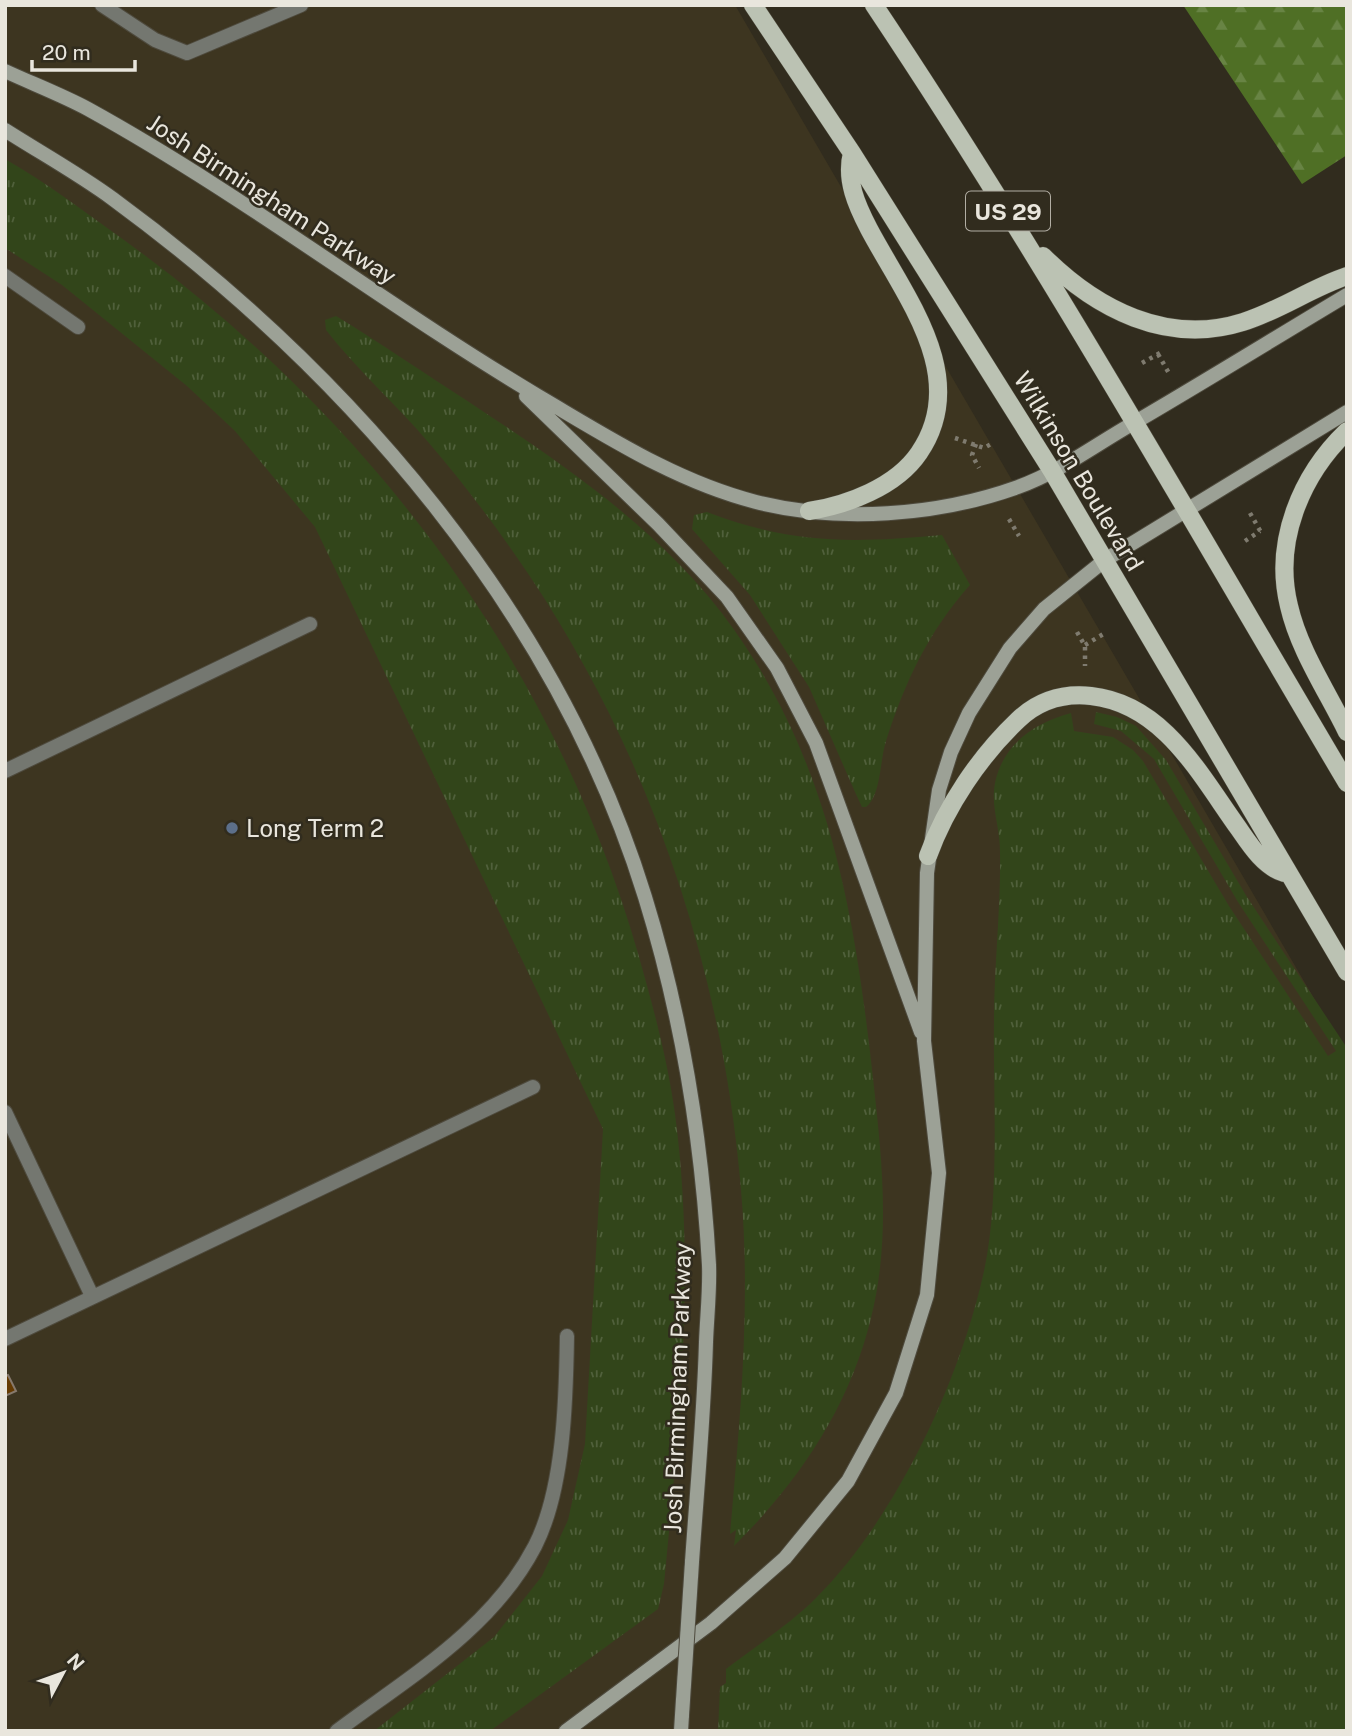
<svg xmlns="http://www.w3.org/2000/svg" width="1352" height="1736" font-family="'Public Sans',sans-serif">
<defs>
<pattern id="grass-tufts" width="24" height="20" patternUnits="userSpaceOnUse" patternTransform="scale(1.75)"><rect width="24" height="20" fill="#32451a"/><path d="M3 7l-1-3M5 7V3M7 7l1-3M15 17l-1-3M17 17v-4M19 17l1-3" fill="none" stroke="#50603b"/></pattern>
<pattern id="forest-firs" width="22" height="20" patternUnits="userSpaceOnUse" patternTransform="scale(1.75)"><rect width="22" height="20" fill="#4f6f25"/><path d="M5 1l3.5 6h-7zM16 11l3.5 6h-7z" fill="#688444"/></pattern>
</defs>
<rect width="100%" height="100%" fill="#312c1e"/>
<path fill="#3d3520" d="M5,5H735L1347,1055V1731H5Z"/>
<path fill="url(#grass-tufts)" d="M5,159C47,183 85,212 124,240C377,423 566,678 646,982C658,1025 669,1070 675,1114C696,1271 679,1427 664,1584L658,1609L490,1731H374L494,1637L542,1576L568,1520L585,1444L603,1129L315,527L235,431L187,386L62,285L5,248Z
M336,316C381,343 425,374 469,402C567,467 666,533 735,631C831,767 855,917 873,1078C882,1159 891,1238 871,1318C849,1408 799,1481 734,1546L736,1530L730,1534C740,1420 751,1305 741,1190C723,972 651,757 529,575C498,529 465,485 429,443C396,404 357,370 326,330L325,320Z
M707,512C793,545 853,543 942,535L970,585C928,632 905,682 886,741C880,759 881,796 866,807H862L855,792L809,687L750,595L692,529L694,515Z
M1096,712L1117,717L1136,726L1166,760L1247,897L1347,1048V1731H718L720,1687L726,1683V1669C756,1646 790,1624 816,1598C896,1518 960,1381 984,1271C1000,1198 993,1097 994,1021C994,965 1001,908 1000,852C1000,820 986,800 1000,767C1013,737 1041,721 1071,713L1074,731L1113,737L1133,750L1143,761L1229,906L1328,1056L1336,1051L1238,902L1154,759L1121,731L1094,724Z"/>
<path fill="url(#forest-firs)" d="M1183,5H1347V155L1302,184Z"/>
<path fill="#653b02" stroke="#86796c" stroke-width="2" d="M8,1375L16,1391L5,1396V1376Z"/>
<g fill="none" stroke-linecap="round" stroke-linejoin="round">
<defs>
<path id="lane" d="M102,5L155,40L187,53L301,5
M5,276L78,327
M5,771L310,624
M5,1112L92,1296
M5,1339L533,1087
M337,1731C409,1677 492,1629 535,1546C564,1489 566,1400 567,1336"/>
<path id="secondary" d="M5,71C33,84 62,95 88,109C244,195 385,305 538,396C608,437 675,481 756,502C839,523 937,516 1018,487C1058,473 1095,445 1132,424C1204,382 1275,338 1347,295
M5,130C41,153 79,174 113,199C350,373 557,612 645,897C682,1017 702,1140 709,1265C710,1290 707,1316 706,1342C704,1415 697,1489 692,1562
M526,396L658,524L727,597L777,668L816,743L921,1032
M566,1731L711,1623L785,1558L848,1481L896,1393L927,1295L939,1173L924,1041L927,873L939,790L951,752L969,713L1010,648L1044,609L1105,560L1347,412
M681,1731L682,1715"/>
<path id="primary" d="M753,5L852,153L1052,471L1347,972
M874,5C1043,258 1192,521 1347,783
M1043,256C1096,309 1167,346 1243,322C1279,311 1311,288 1347,276
M1347,431C1301,475 1273,542 1289,606C1299,650 1327,691 1347,732
M809,511C847,505 896,487 919,453C971,377 905,297 869,229C857,206 845,180 852,153
M928,856C946,806 980,756 1018,720C1038,701 1063,693 1091,696C1164,704 1200,775 1239,829C1250,845 1264,867 1284,873"/>
</defs>
<use href="#lane" stroke="#4e4a3d" stroke-width="16"/>
<use href="#secondary" stroke="#4e4a3d" stroke-width="16"/>
<use href="#primary" stroke="#4e4a3d" stroke-width="19"/>
<path stroke="#7f7b6f" stroke-width="4.5" stroke-dasharray="3.5 5" stroke-linecap="butt" d="M1158,354L1170,375
M1142,363L1160,353
M955,438L984,448L991,444
M976,444L972,455L979,468
M1250,513L1262,534
M1009,519L1019,536
M1245,541L1260,531
M1077,632L1085,646V666
M1085,645L1105,633"/>
<use href="#lane" stroke="#747770" stroke-width="14"/>
<use href="#secondary" stroke="#9ca196" stroke-width="14"/>
<use href="#primary" stroke="#bbc2b3" stroke-width="18"/>
<defs>
<path id="secondary-bridge" d="M682,1715L692,1562"/>
</defs>
<use href="#secondary-bridge" stroke="#4e4a3d" stroke-width="16" stroke-linecap="butt"/>
<use href="#secondary-bridge" stroke="#9ca196" stroke-width="14"/>
</g>
<circle fill="#5c6f8a" stroke="#312c1e" stroke-width="2.5" cx="232" cy="828" r="7"/>
<g text-anchor="middle" dominant-baseline="central" stroke-width="5" stroke-linejoin="round" paint-order="stroke">
<rect fill="#312c1e" stroke="#b2aea4" stroke-width="2" x="966" y="191.5" width="84" height="39" rx="5"/>
<g font-size="23" font-weight="bold" fill="#e9e6dd">
<text x="1008" y="211">US 29</text>
</g>
<g font-size="24" fill="#e9e6dd" stroke="#312c1e">
<text transform="translate(272 199) rotate(33)">Josh Birmingham Parkway</text>
<text transform="translate(1079 471) rotate(59)">Wilkinson Boulevard</text>
<text transform="translate(677 1388) rotate(-88)">Josh Birmingham Parkway</text>
</g>
<g font-size="24" fill="#e9e6dd" stroke="#312c1e" text-anchor="start">
<text x="246" y="828">Long Term 2</text>
</g>
</g>
<rect width="1352" height="1736" fill="none" stroke="#e9e6dd" stroke-width="14"/>
<g transform="translate(63 1673) rotate(49)" stroke="#312c1e" stroke-width="5" paint-order="stroke">
<path d="M0-5L12 26L0 18L-12 26Z" fill="#e9e6dd"/>
<text y="-10" font-size="19" font-weight="bold" text-anchor="middle" fill="#e9e6dd">N</text>
</g>
<path d="M32 60v10h103v-10" fill="none" stroke="#e9e6dd" stroke-width="3.5"/>
<text x="42" y="60" font-size="21" fill="#e9e6dd" stroke="#312c1e" stroke-width="5" paint-order="stroke">20 m</text>
</svg>
